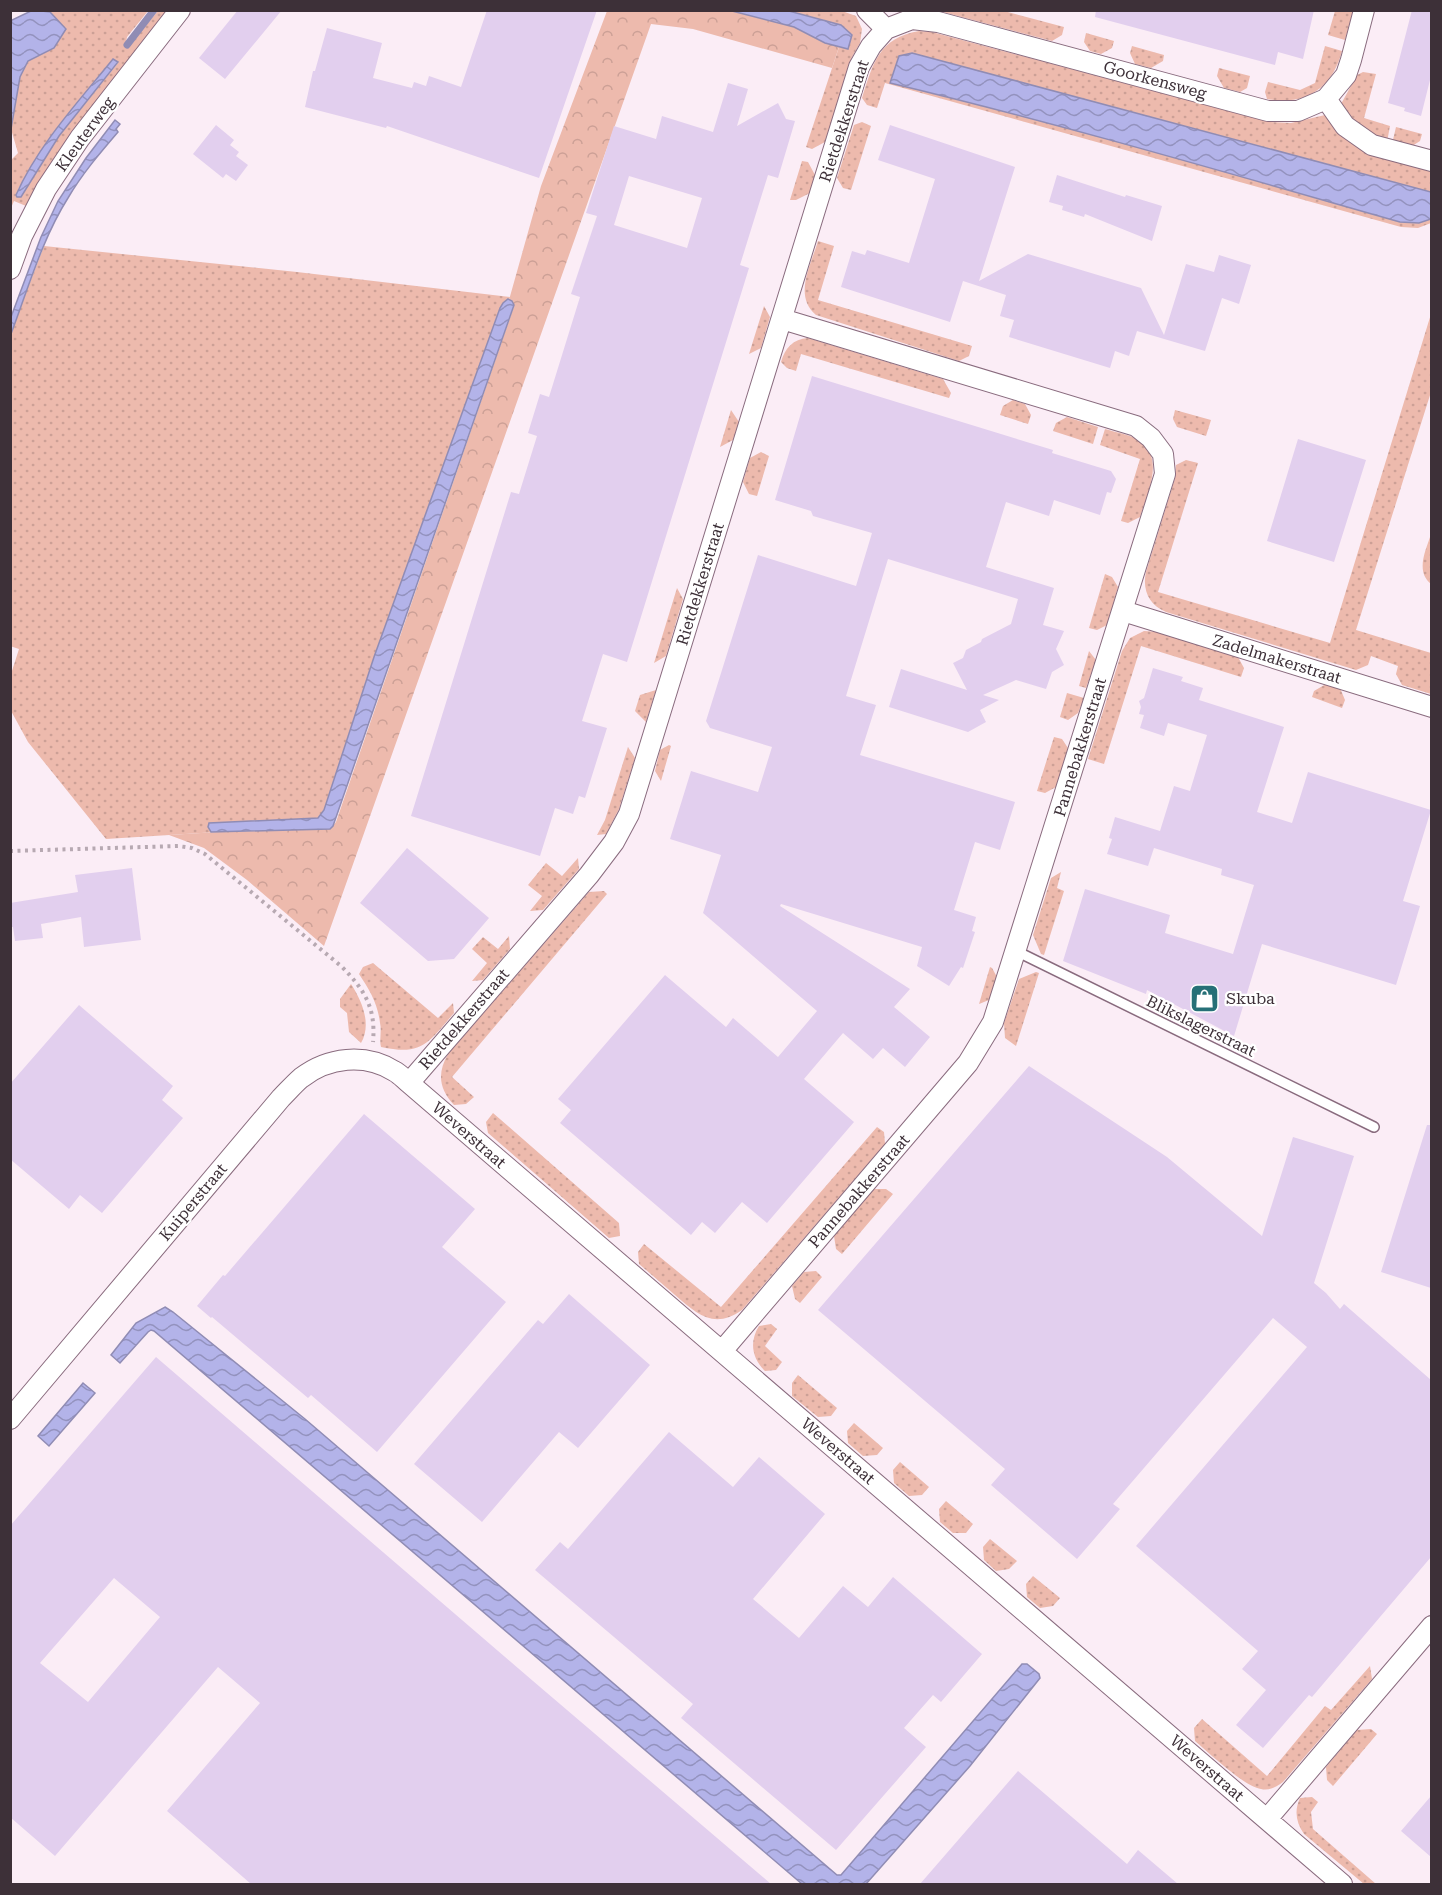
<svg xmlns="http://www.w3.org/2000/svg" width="1442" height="1895" font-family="'Roboto Serif',serif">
<defs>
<pattern id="grass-dots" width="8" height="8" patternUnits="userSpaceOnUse" patternTransform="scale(1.5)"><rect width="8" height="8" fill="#edbaad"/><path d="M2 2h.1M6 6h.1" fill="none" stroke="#cca096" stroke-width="1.8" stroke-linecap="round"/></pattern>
<pattern id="forest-crowns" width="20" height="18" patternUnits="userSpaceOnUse" patternTransform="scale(1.5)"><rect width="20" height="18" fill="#edbaad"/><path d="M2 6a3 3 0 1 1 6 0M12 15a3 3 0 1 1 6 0" fill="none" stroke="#cca096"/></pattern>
<pattern id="water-waves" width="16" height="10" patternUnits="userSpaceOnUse" patternTransform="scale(1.5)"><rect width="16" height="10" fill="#b3b3e9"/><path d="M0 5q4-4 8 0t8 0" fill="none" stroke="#9392be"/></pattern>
</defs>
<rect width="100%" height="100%" fill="#fbedf6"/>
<path fill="url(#grass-dots)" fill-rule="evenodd" d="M43,11H148L127,37L126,42L129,45L158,11H170L56,157L26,206L14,201L11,208V160L18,153L11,129L20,77L28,61L54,48L50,12ZM114,59L118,63L59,136L21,197L18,189L57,129Z
M789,11H842L856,16L862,29L860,43L852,57L825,142L812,149L806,147L839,47L848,49L841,25Z
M939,11H1004L1064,27L1062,35L1052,41Z
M1335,11H1353L1345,40L1328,35Z
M919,31L932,32L1270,122L1291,123L1325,115L1431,167V192L912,53L891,83C1062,124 1231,174 1400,222L1419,223L1431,219V223L1418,228L1401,227L885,83L877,108L867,105L862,98C873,63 879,38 919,31Z
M1086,33L1114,41L1112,48L1101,54L1090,51L1084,42Z
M1132,46L1164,55L1163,61L1151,68L1135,64L1130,53Z
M1325,46L1342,51C1332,89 1305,106 1267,99L1265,92L1268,82L1300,90L1315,83Z
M1219,68L1250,76L1247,88L1240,92L1224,88L1217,76Z
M1363,72L1376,74L1364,118L1390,126L1387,142L1357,129L1341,104L1357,75Z
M862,122L871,126L851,190L843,188L837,178L854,125Z
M1396,127L1422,134L1420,141L1409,148L1392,144Z
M802,161L808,162L815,175L810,193L796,200H790Z
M818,241L834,246L818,300L972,346L969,356L959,361L816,315C793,296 811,265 818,241Z
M44,246L297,272L510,297L509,300L503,303L500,308L374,657L324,810L318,818L210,823L211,832H217L106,839L28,742L10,709L11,674L19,649L10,646V334Z
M764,306L770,317L761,348L749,354Z
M1431,314V392L1356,630L1431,653V694L1402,685L1396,674L1398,666L1371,656L1368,665L1356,670L1166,612C1149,605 1142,590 1146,572L1175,478L1176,465L1186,460L1198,463L1158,592L1330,643Z
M808,338L943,379L951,393L949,398L801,354L796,371L787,368L781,362C785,348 793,339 808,338Z
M1013,400L1025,404L1031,415L1028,424L1000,415L1003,406Z
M731,410L739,422L733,440L720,447Z
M1175,410L1211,420L1206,436L1177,427L1173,419Z
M1067,417L1098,427L1093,444L1053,431L1056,423Z
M1105,429C1115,432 1127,434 1137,439C1166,456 1148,492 1140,517L1128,523L1121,521L1140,459L1100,445Z
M761,452L769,456L757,496L749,494L743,482L750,458Z
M1431,534V584C1415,571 1426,550 1431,534Z
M1105,574L1112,577L1118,587L1107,625L1097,630L1089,628Z
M677,588L683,599L666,656L654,663Z
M1144,631L1161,632L1238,657L1244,668L1241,677L1141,646L1104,764L1088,759L1122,651L1130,638Z
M1089,651L1096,660L1086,688L1079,686Z
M1326,684L1340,688L1345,700L1342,708L1312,697L1314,691Z
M656,690L646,722L635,711L640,695Z
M1067,693L1084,698L1078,713L1068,720L1060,717Z
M1054,737L1062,739L1068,748L1056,787L1045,793L1037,791Z
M669,745L671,746L661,781L655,771L660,750Z
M628,747L635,758L619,809L606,834L597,835L605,820Z
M578,858L579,869L543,910L530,911L542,896L528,885L546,863L562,876Z
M1061,872L1057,888L1064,891L1044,955L1041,954L1033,935L1051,878Z
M604,891L607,894L452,1077L474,1097L466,1104L454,1105C439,1089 437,1073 448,1054L589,892Z
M509,936L510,949L483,980L472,981L487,963L472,949L483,937L498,949Z
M373,963L438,1018L453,1003L454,1013C428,1043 423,1056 381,1047C379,1040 382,1031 380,1023C378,1004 369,989 359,974L363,967Z
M990,967L992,968L997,977L989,1000L979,1004Z
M1036,972L1039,973L1016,1046L1005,1038L1004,1023L1019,979Z
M351,984C362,1001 372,1024 361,1043L349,1032L347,1013L340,1007V999Z
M493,1113L619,1223L620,1236L609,1238L488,1133L486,1122Z
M877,1127L884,1132L885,1144L742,1310C714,1330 697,1314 675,1295C663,1285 651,1274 639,1264L638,1252L644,1244L721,1307Z
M874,1189H886L893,1194L842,1254L836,1249L834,1236Z
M816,1271L822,1277L800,1303L795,1299L792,1286L804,1272Z
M771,1324L777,1329L765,1346L782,1362L776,1370L765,1371C752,1358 749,1342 759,1326Z
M798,1375L837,1408L831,1416L818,1417L792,1396V1383Z
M854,1423L883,1448L877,1455L863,1456L848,1443L847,1431Z
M900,1462L929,1487L922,1495L909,1496L894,1483L893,1470Z
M946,1501L973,1524L966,1533H953L940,1522L939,1509Z
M990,1539L1017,1561L1009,1569L996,1571L984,1560L983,1547Z
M1033,1576L1060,1598L1053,1606L1040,1608L1027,1597L1026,1584Z
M1370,1666L1372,1679L1283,1782C1276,1787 1269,1791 1261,1789C1245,1787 1209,1753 1195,1741L1194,1728L1202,1719L1267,1776L1325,1706L1331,1710Z
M1371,1729L1377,1734L1333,1786L1327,1780L1326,1767L1357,1730Z
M1312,1797L1318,1802L1311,1812L1313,1829L1376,1884H1364L1304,1834C1296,1822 1294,1811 1300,1798Z"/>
<path fill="url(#forest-crowns)" d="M607,11H732L794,27L825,43L839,47L832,68L693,29L651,24L324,946L247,880L204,848L169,835L217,832L330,829L336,822L514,306L512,301L509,300L541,186Z"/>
<path fill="url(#water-waves)" stroke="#908cb4" stroke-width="1.5" d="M33,10L50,12L66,29L54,48L28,61L20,77L11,129V23L12,20Z
M732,11H789L841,25L852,35L848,49L825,43L794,27Z
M912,53L1431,192V219L1419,223L1400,222C1231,174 1061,124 890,83L899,56Z
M113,59L118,62L59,136L21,197H17L16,195C38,145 79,101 113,59Z
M115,120L120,124L116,129L118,132C100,153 82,174 68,198C42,239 28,289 11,334V317L41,237L58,201L86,158Z
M508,299L512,301L514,305L333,826L330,829L211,832L208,827L209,823L318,818L324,810L374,657L500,308L503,303Z
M165,1307L173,1312L305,1419L837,1875H841L1022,1664H1027L1039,1674L1040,1678L970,1766L866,1884H802L154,1331L151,1330L148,1332L120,1363L111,1355L136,1323Z
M83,1383L95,1393L49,1446L38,1436Z"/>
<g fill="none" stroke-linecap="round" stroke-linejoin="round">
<path stroke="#908cb4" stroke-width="7" d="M127,45L154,10"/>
</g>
<path fill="#e2cfee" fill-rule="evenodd" d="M238,10H282L225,79L199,58Z
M487,10H597L539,178L387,126L386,128L305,107L313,71H315L327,28L382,43L373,78L412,88L414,82L426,86L429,76L461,87Z
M1096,10H1314L1303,59L1278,52L1275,65L1095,17Z
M1412,10H1431V76L1421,116L1404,111L1405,108L1388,103Z
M728,83L748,89L737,126L778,103L786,119L795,121L778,178L768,175L740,265L749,268L627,662L603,654L582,721L607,728L585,798L579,796L573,814L555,808L540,856L411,816L511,492L519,494L537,436L528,433L540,394L549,397L580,297L571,294L597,216L586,213L614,126L656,139L662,116L713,132ZM629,176L702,198L687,248L614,225Z
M216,125L234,140L230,145L239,152L236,156L248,165L236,181L226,174L223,178L193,154Z
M890,125L1015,167L979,281L1028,254L1141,288L1164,335L1186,264L1214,272L1219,255L1251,265L1239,304L1222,298L1205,351L1137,331L1129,356L1115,351L1110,368L1009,337L1014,320L1000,316L1006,295L963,281L950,322L841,287L852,251L865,255L867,250L909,263L935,179L878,160Z
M1057,175L1125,197L1126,195L1162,206L1152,241L1085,214L1084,217L1062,210L1063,206L1049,202Z
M812,376L1053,450L1052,453L1111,471L1116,479L1111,493L1107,492L1100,515L1054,500L1049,516L1006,502L986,567L1054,588L1043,625L1064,631L1056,649L1064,665L1052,672L1046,689L1016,680L983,695L999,700L980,710L986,722L968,732L889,707L901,669L967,690L953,663L963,658L966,650L981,642L982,639L1011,624L1018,599L888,559L846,696L876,705L860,755L1015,802L1000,850L975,842L954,910L976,917L972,931L975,932L963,968L961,967L949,986L917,966L922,947L781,904L780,906L910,989L894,1007L930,1037L905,1067L883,1048L873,1059L843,1033L804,1079L854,1122L767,1223L742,1202L715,1233L702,1222L691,1235L560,1123L571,1110L558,1099L665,975L726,1027L733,1018L778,1057L817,1011L703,913L721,855L670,839L691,771L758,792L772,747L710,728L706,721L758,555L856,586L872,533L813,516L811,511L775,500Z
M1298,439L1366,460L1334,562L1267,541Z
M1153,668L1183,677L1181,681L1203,688L1199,700L1284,727L1257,812L1292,823L1308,772L1431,810L1403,901L1420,906L1396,985L1262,944L1234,1036L1147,990L1146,994L1063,961L1085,889L1170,915L1165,933L1233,954L1254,885L1221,875L1222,869L1154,848L1148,866L1107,854L1112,839L1109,838L1115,817L1160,831L1174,786L1190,791L1207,735L1168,723L1164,736L1140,728L1144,715L1139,714L1141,707L1139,701L1144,698Z
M407,848L489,918L454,959L428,961L360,903Z
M132,868L141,940L84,947L81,917L41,924L43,938L15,941L13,927H10V903L78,892L75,875Z
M79,1005L173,1086L162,1100L183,1118L102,1213L80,1195L69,1209L10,1159V1084Z
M1029,1066L1167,1157L1262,1236L1293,1137L1354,1156L1314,1283L1326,1293L1340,1309L1344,1304L1431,1380V1557L1312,1697L1309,1695L1263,1748L1236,1725L1266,1690L1242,1669L1258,1651L1136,1546L1307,1347L1273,1318L1113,1504L1120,1509L1077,1559L991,1485L1005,1469L818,1310Z
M364,1114L475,1209L442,1247L506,1302L377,1452L311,1395L308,1398L212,1317L211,1318L197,1306L223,1275L225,1276Z
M1427,1125H1431V1288L1381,1272Z
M569,1294L650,1365L578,1448L559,1432L482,1522L414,1464L538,1320L543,1324Z
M156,1357L533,1681L771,1884H251L167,1811L260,1703L218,1667L55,1856L10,1817V1526ZM114,1578L160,1617L88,1702L40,1663Z
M669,1432L733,1487L759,1457L825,1514L753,1599L799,1638L843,1586L868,1607L893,1577L982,1654L941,1702L933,1695L904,1728L926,1747L836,1850L681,1718L693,1704L535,1570L560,1542L568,1549Z
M1018,1771L1127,1864L1138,1850L1178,1884H920Z
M1431,1796V1857L1401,1831Z"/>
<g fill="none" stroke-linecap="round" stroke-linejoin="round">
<defs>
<path id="lane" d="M1016,951L1374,1127"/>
<path id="street" d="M867,10L886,29
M1326,99L1346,75L1351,60L1364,10
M10,269L22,236L46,189L80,138L180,10
M1123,611L1432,707
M409,1083L589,875L614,842L629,814L859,67L871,46L886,29L912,19L938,22L1268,111H1298L1326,99L1345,126L1372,145L1432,161
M722,1351L968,1063L993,1022L1165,474L1163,454L1151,438L1136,426L782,319
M10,1419L281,1098C288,1091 294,1084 301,1078C328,1057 365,1053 394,1071C400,1074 404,1079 409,1083L1342,1884
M1267,1819L1432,1626"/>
</defs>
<use href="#lane" stroke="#896b7e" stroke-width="12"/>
<use href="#street" stroke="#896b7e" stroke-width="22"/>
<path stroke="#b7a9b2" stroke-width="4" stroke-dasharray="3 4.5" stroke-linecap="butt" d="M10,851L178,846L192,848L205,854L341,966C365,990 376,1008 373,1042"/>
<use href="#lane" stroke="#fff" stroke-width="9"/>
<use href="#street" stroke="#fff" stroke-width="20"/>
</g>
<defs>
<symbol id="shop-square" viewBox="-11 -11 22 22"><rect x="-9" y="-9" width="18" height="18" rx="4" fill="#267077" stroke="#fff"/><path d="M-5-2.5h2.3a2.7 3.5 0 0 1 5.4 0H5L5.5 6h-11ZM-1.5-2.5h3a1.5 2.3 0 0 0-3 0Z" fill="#fff"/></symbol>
</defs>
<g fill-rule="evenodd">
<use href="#shop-square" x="1188" y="982" width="33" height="33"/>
</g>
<g text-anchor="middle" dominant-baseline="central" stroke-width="4.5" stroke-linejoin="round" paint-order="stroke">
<g font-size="16" fill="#3d3038" stroke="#fff">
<text transform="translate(1155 80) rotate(15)">Goorkensweg</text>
<text transform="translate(844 121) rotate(-72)">Rietdekkerstraat</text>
<text transform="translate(85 134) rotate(-54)">Kleuterweg</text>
<text transform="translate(700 584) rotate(-73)">Rietdekkerstraat</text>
<text transform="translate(1277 659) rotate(17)">Zadelmakerstraat</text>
<text transform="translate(1080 747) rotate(-73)">Pannebakkerstraat</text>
<text transform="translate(464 1019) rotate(-49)">Rietdekkerstraat</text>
<text transform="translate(1201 1026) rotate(26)">Blikslagerstraat</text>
<text transform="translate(469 1135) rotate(41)">Weverstraat</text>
<text transform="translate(859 1191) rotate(-49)">Pannebakkerstraat</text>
<text transform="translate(193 1202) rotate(-50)">Kuiperstraat</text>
<text transform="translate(838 1451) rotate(41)">Weverstraat</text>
<text transform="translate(1207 1768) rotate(41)">Weverstraat</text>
</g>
<g font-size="16" fill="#3d3038" stroke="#fff" text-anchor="start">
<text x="1226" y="998">Skuba</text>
</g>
</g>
<rect width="1442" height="1895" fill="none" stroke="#3d3038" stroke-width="24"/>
</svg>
